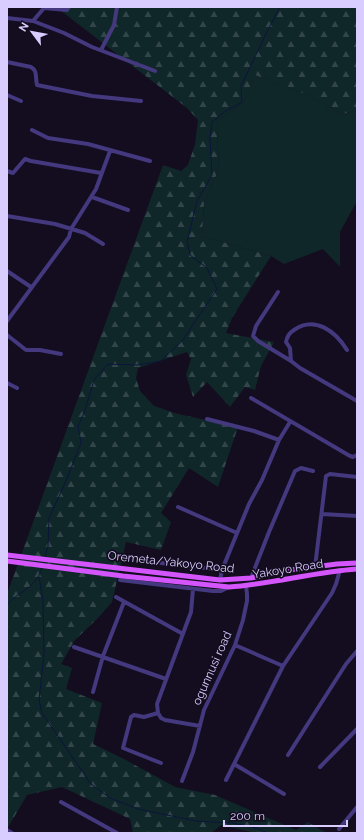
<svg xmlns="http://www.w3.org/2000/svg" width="364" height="840" font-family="Raleway,sans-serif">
<defs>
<pattern id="forest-firs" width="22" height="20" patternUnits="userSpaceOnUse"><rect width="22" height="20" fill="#102729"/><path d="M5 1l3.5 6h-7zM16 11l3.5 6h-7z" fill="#324549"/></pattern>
</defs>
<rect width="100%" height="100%" fill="#130d1f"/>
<path fill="#102729" d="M255,75L308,95L343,114L357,110V201L340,232V267L323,249L284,264L271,256L202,236L204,203L219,169L217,131L218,121L244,102Z"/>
<path fill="url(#forest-firs)" d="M56,7H357V110L343,114L308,95L255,75L244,102L218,121L217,131L219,169L204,203L202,236L271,256L232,318L226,333L274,342L261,366L255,390L245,387L230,407L207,382L193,397L186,375L191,359L187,352L138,368L136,378L140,391L154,406L178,414L238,427L218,487L189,468L161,513L171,522L161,550L126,542L112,602L97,619L75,640L61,664L72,668L66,689L102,703L93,744L124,759L175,787L215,795L296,830L308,822L326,833H256L221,825L211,833H133L130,819L62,787L27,795L7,829V594L163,165L181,171L188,165L195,144L198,120L187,108Z"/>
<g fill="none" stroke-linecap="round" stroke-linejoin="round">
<path stroke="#0a153c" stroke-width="1" d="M45,557L48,546L49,518L66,481L81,443L78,426L84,413L94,380L108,364L137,365L161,361L182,341L217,289L207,268L190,255L187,242L197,201L212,175L210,139L212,122L226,111L242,102L241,86L266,34L280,7
M39,577L43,601L44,654L39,700L42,713L91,784L110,798L138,809L196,821L232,823L256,828L268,833
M7,606C17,590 35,591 42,568"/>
<path stroke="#44387e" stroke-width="4" d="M7,18L33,21L64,33L92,47L155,71
M33,21L44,8L67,10L69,7
M101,50L114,25L117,7
M7,62L31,67C38,71 35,78 37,85L92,96L141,101
M7,95L21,101
M32,130L48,138L88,144L150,161
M7,171L13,173L25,159L31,161L101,173
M92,197L128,210
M7,216L55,224L85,233L103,244
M7,271L31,287
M278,292L256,326L253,336L258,341L291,361
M7,321L69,237L71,229L96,189L110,151
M7,335L26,350H40L61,354
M347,350C336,332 315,315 294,330C289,333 287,336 286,342L290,348L291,361L300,368L357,401
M7,383L17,388
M251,398L350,456L353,457L357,455
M207,419L254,431L279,440
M178,507L237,533
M322,514L357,516
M161,563L222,570
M315,567L326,476L330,474L357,477
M251,578L269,532L295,471L301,468L313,471
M120,580L213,591H221L229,587
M220,580L222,570L249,504L262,480L279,440L290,422
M193,589L191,612L157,704L158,713L161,718L165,720L200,726
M116,597L183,634
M235,645L283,666
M74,647L166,679
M93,692L103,656L124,602
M158,713L144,717L134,715L131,717L123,748L161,763
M288,755L346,664L357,651
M234,764L284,794
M320,767L357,729
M226,780L283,666L332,593L336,584L340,570
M182,781L193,752L204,710L235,645L243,620L247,601V594L246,586
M61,802L117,833
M339,829L357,807
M7,830L12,833"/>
<path stroke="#d555fd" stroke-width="5" d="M7,555L220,580L251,578L282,571L337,564L357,563
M7,561L123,576L229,587C272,584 314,572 357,569"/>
</g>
<g text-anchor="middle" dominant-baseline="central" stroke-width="3.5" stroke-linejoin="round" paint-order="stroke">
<g font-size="12" fill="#d9ccfe" stroke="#130d1f">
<text transform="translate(171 562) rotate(6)">Oremeta/Yakoyo Road</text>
<text transform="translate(288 569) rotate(-9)">Yakoyo Road</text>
<text transform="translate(212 668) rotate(-66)">ogunnusi road</text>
</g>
</g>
<rect width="364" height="840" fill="none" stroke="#d9ccfe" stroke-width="16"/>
<g transform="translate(32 32) rotate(302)" stroke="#130d1f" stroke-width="3" paint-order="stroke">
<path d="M0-3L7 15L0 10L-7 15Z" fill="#d9ccfe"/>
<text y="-6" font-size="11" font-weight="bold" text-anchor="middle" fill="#d9ccfe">N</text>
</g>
<path d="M224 820v6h123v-6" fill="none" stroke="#d9ccfe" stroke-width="2"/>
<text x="230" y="820" font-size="12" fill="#d9ccfe" stroke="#130d1f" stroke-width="3" paint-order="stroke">200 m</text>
</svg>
